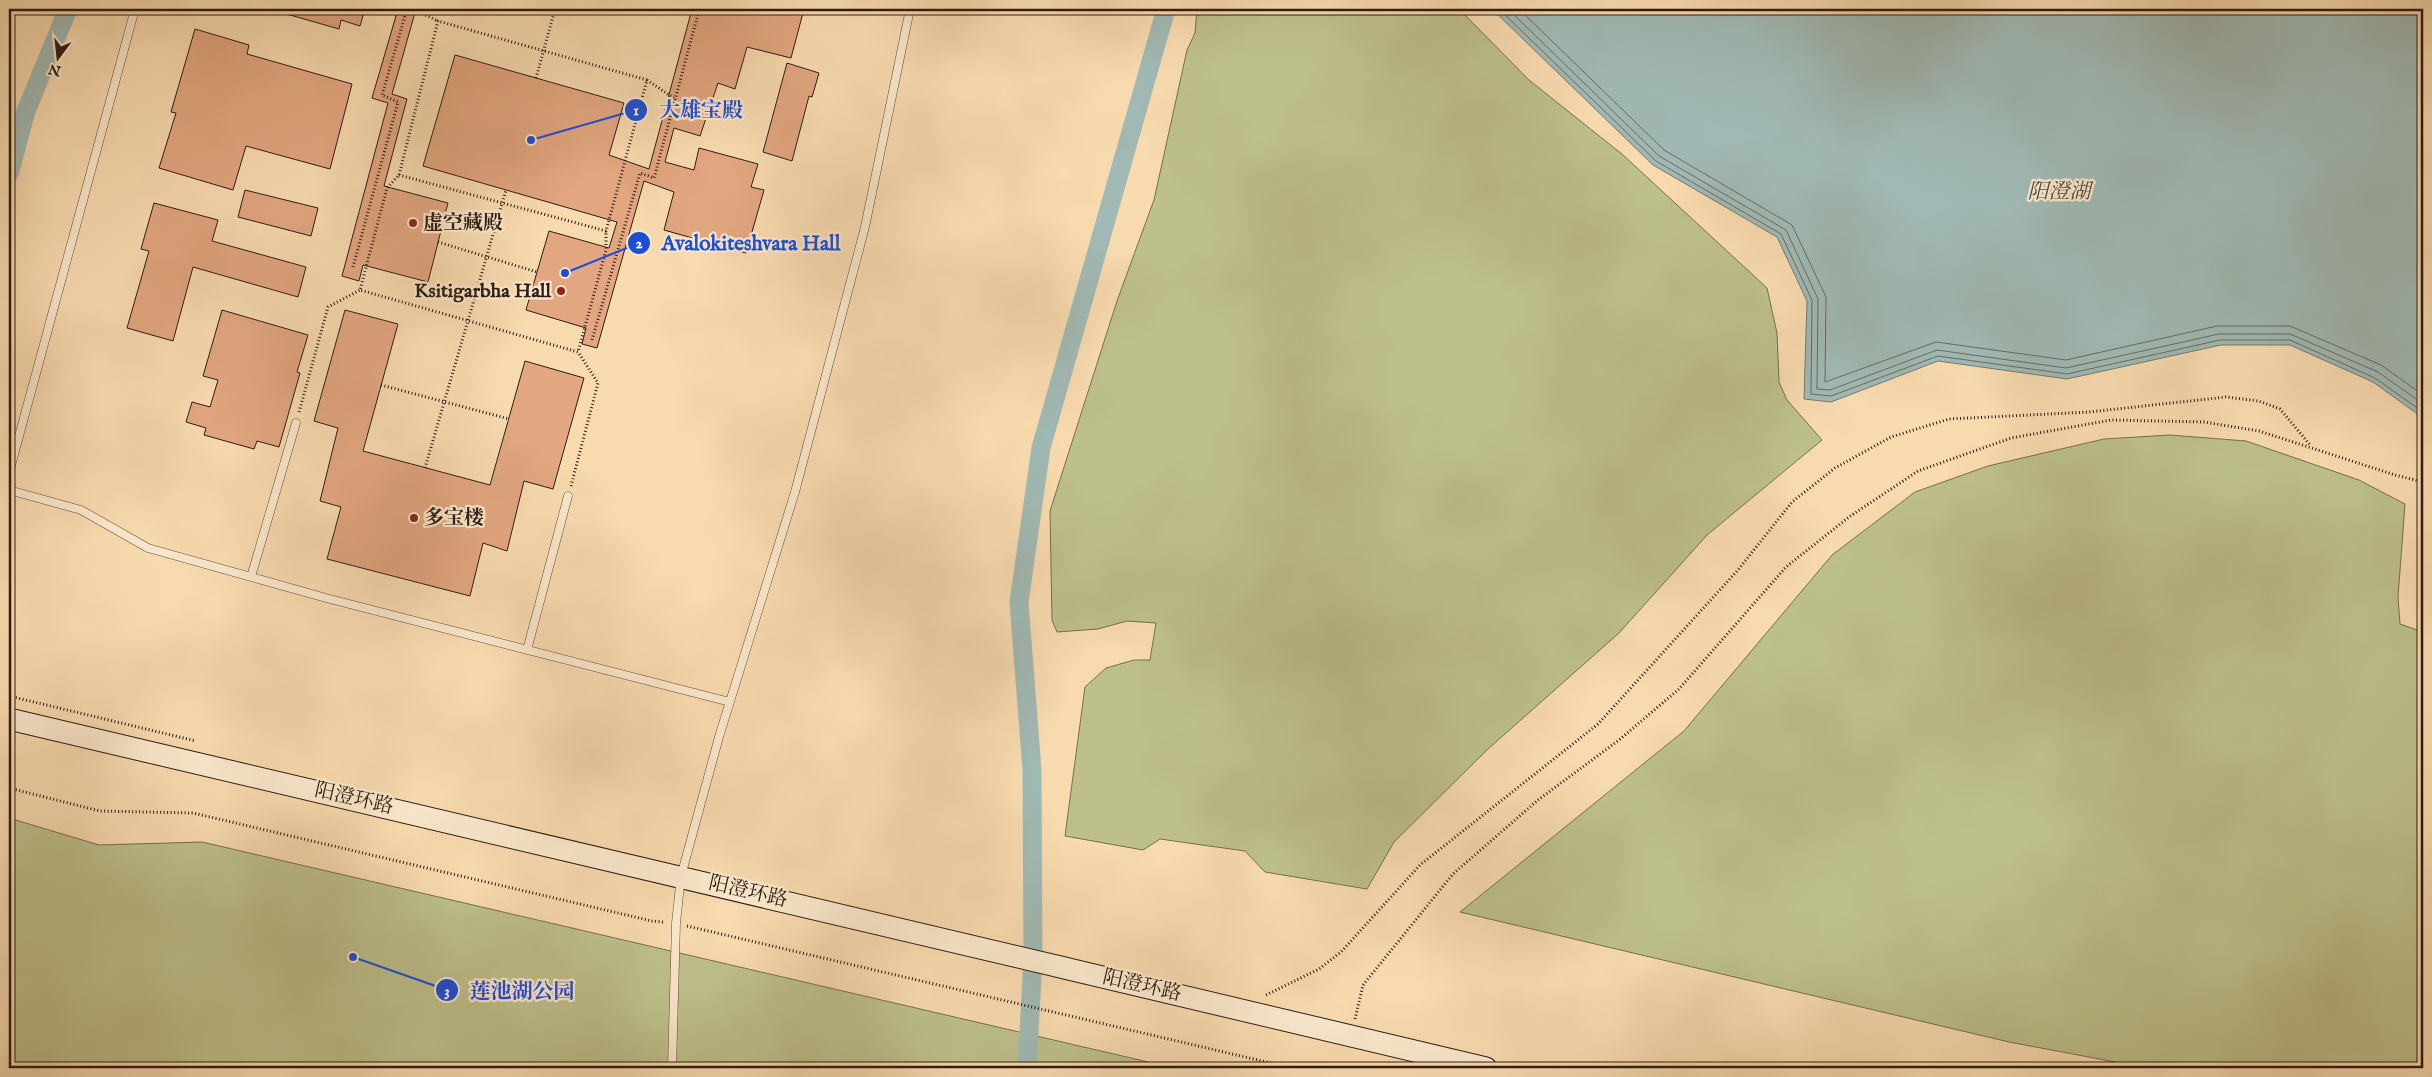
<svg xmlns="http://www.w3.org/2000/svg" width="2432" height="1077" font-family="'IM FELL English','Noto Serif SC',serif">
<rect width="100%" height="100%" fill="#f8daaf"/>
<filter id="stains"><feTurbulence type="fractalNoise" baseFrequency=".004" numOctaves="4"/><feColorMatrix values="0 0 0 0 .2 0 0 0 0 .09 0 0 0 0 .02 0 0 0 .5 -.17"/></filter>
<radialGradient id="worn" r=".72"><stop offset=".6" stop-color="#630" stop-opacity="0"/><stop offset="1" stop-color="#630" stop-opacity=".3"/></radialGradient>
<path fill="#bdc08b" stroke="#766e4f" d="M1197,9H1459L1529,80L1623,155L1767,288L1777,333L1779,382L1787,400L1822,440L1707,535L1619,633L1488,749L1394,842L1367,889L1265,872L1245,851L1160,839L1143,850L1065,836L1085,687L1106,668L1134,660H1150L1156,623L1127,621L1098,629L1057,632L1052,620L1050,511L1117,301L1154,200L1187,50L1195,33Z
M2170,435L2246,441L2359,480L2405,504L2398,597L2400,624L2423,632V1068H2147L2009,1042L1460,912L1684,731L1832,555L1915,492L1988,466L2104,439Z
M9,818L99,845L202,842L1174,1068H9Z"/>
<path fill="#a0b9b4" stroke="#727a74" d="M1492,9H2423V418L2373,382L2290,345H2221L2067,379L1938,361L1831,402L1804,399L1807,301L1777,237L1653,165Z"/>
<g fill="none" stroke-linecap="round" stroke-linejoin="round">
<path stroke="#676a64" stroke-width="1" d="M1499,9L1656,161L1781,234L1812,300L1811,394L1831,396L1938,356L2067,374L2220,340H2290L2375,378L2423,412
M1508,9L1659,156L1786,230L1818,299L1817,389L1830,390L1937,350L2066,368L2219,334H2290L2378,372L2423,404
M1519,9L1664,150L1792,225L1826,297L1825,382L1936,342L2066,360L2217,326H2290L2381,365L2423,395"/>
<path stroke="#a0b9b4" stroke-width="19" d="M9,174L26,111L68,9
M1027,1068L1033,960L1032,770L1019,602L1041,448L1166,9"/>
</g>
<path fill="#e2a680" stroke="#2e1c13" d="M283,9H365L360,26L341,20L339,29L283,13Z
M398,9H416L392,94L407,99L384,186L448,203L428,282L363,265L359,281L342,276L388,103L372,98Z
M692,9H804L791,58L747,47L735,89L718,83L700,136L674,128L665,162L694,170L699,148L758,164L751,187L764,190L746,253L664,230L674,192L644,181L597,348L582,344L586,328L526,310L537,272L549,231L609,248L617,222L423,166L455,55L624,103L609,155L649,169Z
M195,29L249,45L247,54L352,84L330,169L246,146L233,190L159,168L176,113L171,112Z
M787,63L819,73L812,97L809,96L792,161L763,152Z
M245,190L318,208L311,236L238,217Z
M154,203L218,220L212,241L306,267L298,297L193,267L173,341L127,328L149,251L141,249Z
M222,310L308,335L297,372L300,373L279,447L257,441L254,449L204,435L206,428L186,422L192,402L210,407L218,380L203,376Z
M345,310L398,324L363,451L490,485L525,361L584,378L553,489L524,481L507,551L483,543L470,596L327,559L341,507L320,501L338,428L314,421Z"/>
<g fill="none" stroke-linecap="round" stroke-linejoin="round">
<defs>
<path id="lane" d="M9,473L135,9
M9,490L81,510L148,548L326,598L730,702
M251,577L296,423
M527,650L568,496
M672,1068L676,923L681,876L719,737L795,492L865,227L910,9"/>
<path id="secondary" d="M9,719L1069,969
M1056,966L1486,1068"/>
</defs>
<use href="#lane" stroke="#604c3a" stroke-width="9"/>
<use href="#secondary" stroke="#2e1c13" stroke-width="23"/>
<path stroke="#2e1c13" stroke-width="3" stroke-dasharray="1 2.5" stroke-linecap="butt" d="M413,9L438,21
M536,78L555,9
M647,80L675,99
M399,175L606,231L647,80L438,21L399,175L387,188L360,290L578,352L606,250V231
M438,242L537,272
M353,267L398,102L382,95L407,9
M592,340L640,173L654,178L698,14
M381,385L509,419
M299,412L328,307L360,290
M425,468L506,190
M571,486L598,383L578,352
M9,696L196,741
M9,788L100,811L193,813L652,921L663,922
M687,926L1292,1068
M1266,995L1319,969L1341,952L1420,865L1598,724L1738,570L1792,502L1835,468L1891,437L1949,419L2089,412L2226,397L2259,401L2280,409L2311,446
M1355,1019L1363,985L1453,874L1538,800L1619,740L1679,689L1786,567L1849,517L1918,471L2011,438L2111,420L2204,422L2259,431L2395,475L2423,482"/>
<use href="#lane" stroke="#fae7cb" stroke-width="8"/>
<use href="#secondary" stroke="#fae7cb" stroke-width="21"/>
</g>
<g fill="#8f2418" stroke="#fae7cb" stroke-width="2">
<circle cx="413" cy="223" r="5"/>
<circle cx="561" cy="291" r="5"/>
<circle cx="414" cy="518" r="5"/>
</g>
<g text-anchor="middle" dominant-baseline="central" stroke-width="4.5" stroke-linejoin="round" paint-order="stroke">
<g font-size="20" font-weight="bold" fill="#2e1c13" stroke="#fae7cb" text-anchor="start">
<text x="423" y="223">虚空藏殿</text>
<text x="551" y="291" text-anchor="end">Ksitigarbha Hall</text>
<text x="424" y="518">多宝楼</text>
</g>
<g font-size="20" fill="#2e1c13" stroke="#fae7cb">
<text transform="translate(354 799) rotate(13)">阳澄环路</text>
<text transform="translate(748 892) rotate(13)">阳澄环路</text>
<text transform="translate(1142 986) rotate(13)">阳澄环路</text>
</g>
<g font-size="21" font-style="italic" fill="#504b43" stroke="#fae7cb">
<text x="2059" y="192">阳澄湖</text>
</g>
</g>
<path fill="none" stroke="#1d4ed8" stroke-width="2" d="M531 140L636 110M565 273L639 243M353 957L447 990"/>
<g fill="#1d4ed8" stroke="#fae7cb" stroke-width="2">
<circle cx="531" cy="140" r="5"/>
<circle cx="565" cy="273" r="5"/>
<circle cx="353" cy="957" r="5"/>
<circle cx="636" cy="110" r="12"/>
<circle cx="639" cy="243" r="12"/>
<circle cx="447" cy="990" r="12"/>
</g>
<g font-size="15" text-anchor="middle" font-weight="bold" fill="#fff">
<text x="636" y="115">1</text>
<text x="639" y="248">2</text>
<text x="447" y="996">3</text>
</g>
<g font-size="21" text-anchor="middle" font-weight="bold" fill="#1d4ed8" stroke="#fae7cb" stroke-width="4.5" stroke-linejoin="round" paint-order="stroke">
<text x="701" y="117">大雄宝殿</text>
<text x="751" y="250">Avalokiteshvara Hall</text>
<text x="522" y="998">莲池湖公园</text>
</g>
<rect width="2432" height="1077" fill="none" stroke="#f8daaf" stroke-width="30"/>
<rect x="10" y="10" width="2412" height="1057" fill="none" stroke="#2e1c13" stroke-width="2.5"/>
<rect x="15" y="15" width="2402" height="1047" fill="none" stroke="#2e1c13"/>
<g transform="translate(58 58) rotate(195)" stroke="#fae7cb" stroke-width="4" paint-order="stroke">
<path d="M0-4L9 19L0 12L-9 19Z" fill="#2e1c13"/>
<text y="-8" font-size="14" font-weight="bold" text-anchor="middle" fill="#2e1c13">N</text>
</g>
<rect width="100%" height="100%" filter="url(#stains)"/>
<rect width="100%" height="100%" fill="url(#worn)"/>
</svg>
